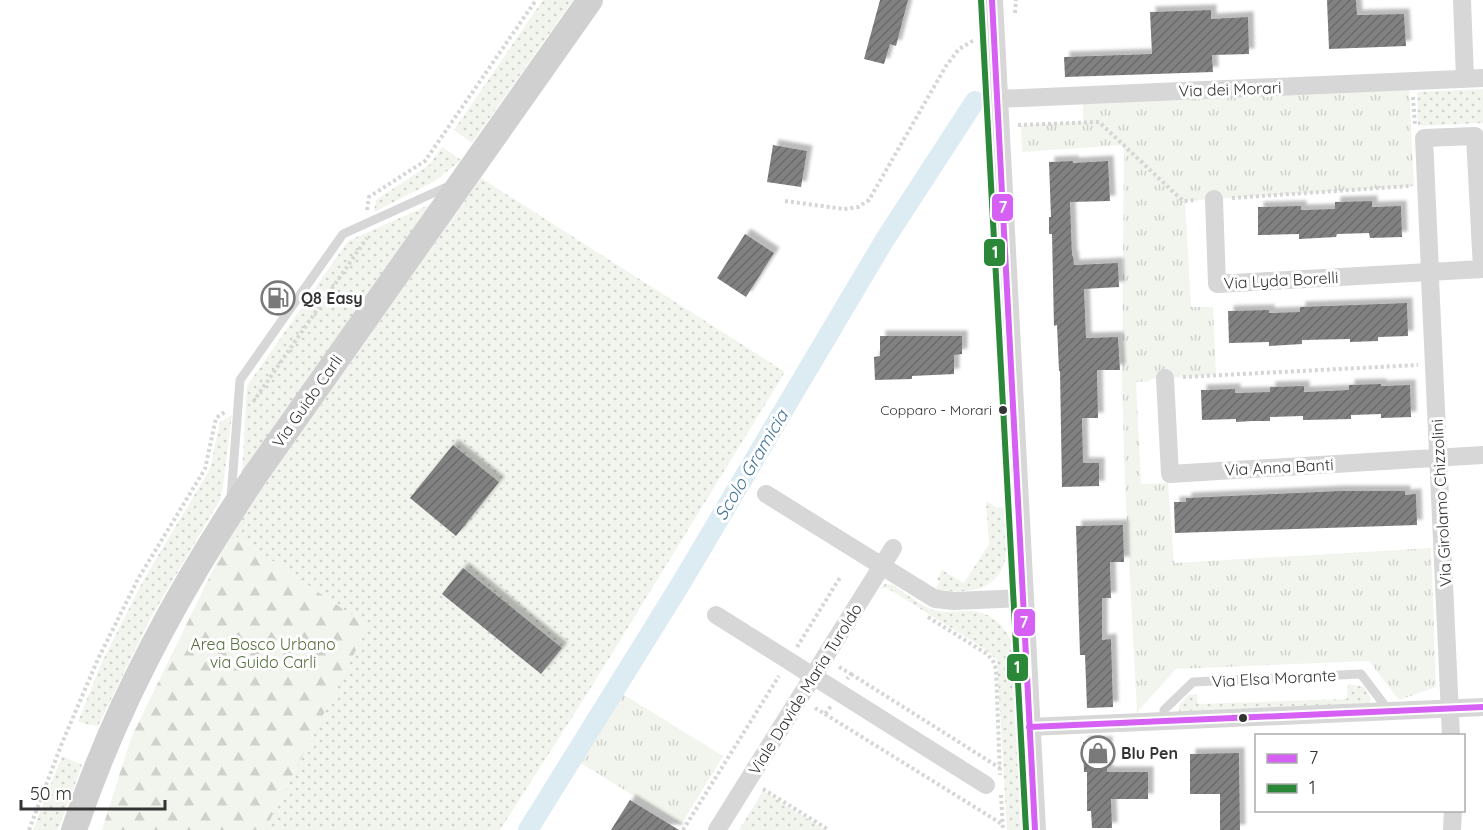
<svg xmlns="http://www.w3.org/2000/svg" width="1483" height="830" font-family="Quicksand,sans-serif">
<defs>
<pattern id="grass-dots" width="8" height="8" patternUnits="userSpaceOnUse" patternTransform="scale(1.5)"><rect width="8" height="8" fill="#f1f5ed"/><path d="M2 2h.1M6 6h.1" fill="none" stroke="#cfd2cc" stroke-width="1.8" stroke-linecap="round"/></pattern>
<pattern id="forest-firs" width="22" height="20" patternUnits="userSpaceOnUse" patternTransform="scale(1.5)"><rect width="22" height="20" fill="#f1f5ed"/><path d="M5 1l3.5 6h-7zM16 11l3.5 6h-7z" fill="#cfd2cc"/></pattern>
<pattern id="park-tufts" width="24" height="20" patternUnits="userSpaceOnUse" patternTransform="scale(1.5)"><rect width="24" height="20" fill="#f1f5ed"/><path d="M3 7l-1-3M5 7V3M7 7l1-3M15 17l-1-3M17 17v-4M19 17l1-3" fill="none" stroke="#cfd2cc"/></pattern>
<pattern id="building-hatch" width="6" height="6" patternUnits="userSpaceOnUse" patternTransform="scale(1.5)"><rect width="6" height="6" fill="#818181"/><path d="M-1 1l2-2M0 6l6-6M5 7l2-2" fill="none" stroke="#6a6a6a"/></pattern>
<filter id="shadow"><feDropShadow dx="5.5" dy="-5.5" stdDeviation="1.5" flood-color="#0004"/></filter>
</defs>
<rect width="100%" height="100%" fill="#fff"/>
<path fill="url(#grass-dots)" d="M543,0H573L472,143L454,130Z
M1483,89V123L1418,126L1417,92Z
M442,147L461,160L435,181L374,212L376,200L429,165Z
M481,178L785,372L587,694L500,830H265L368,626L231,533Z
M431,204L242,474L247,386L348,241Z
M232,415L223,486L220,500L150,619L98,726L78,722L101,664L143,581L210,469L220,422Z
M986,501L997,508L1007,507C1008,538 1014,582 973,590C962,592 950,591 939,591L935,589L940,582L937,579L942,570L964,583L989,544Z
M885,584L893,585C907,594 922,608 938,611C946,613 954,611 961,611C992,610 1002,622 1015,648L1024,830H1007L997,660L985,649L887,588L879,589Z
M1348,684L1364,687L1370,697V706L1179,713V706L1188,695L1197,694L1198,704L1347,699Z
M62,756L82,765L58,830H33Z
M763,791L825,830H739Z"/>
<path fill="url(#forest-firs)" d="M231,533L368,626L265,830H102L131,738Z"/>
<path fill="url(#park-tufts)" d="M1409,87L1414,186L1185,201L1191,307H1213L1216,375L1150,379V381L1136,382L1141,484L1168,483L1174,563L1431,548L1436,687L1399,700L1369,661L1176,669L1137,712L1125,485L1122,381L1124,145L1022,152L1021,125L1083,122V101Z
M621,693L723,756L681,825L579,762Z"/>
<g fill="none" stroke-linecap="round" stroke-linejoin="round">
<path stroke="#ddebf3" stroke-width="20" d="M528,830L680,585L884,241L975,101"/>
</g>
<path fill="url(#building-hatch)" filter="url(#shadow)" d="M880,0H908L896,46L890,44L884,64L864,59Z
M1327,0H1356L1357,15L1404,14L1406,46L1329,49Z
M1211,10V19L1248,17L1249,54L1212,55L1213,72L1065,77L1064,57L1152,54L1150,12Z
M773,145L807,151L801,187L767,182Z
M1073,161V163L1108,161L1110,201L1070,202L1072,256H1073L1074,265L1118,263L1119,287L1084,289L1086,338L1118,337L1120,370H1097L1098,418H1082L1083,463H1099V486L1062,487L1060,371H1059L1057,325L1054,326L1052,234H1049V217H1051L1049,162Z
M1372,201V207L1401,206L1402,237L1370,238L1369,233L1337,234L1336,237L1299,239V234L1258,235V207L1301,206V210L1335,209V202Z
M745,234L774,253L746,297L717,278Z
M1407,303L1408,336L1378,337V341L1350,342V339L1302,340V344L1269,346V342L1229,343L1228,311L1269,310V313L1300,312V307Z
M880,336H962V354L954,355V374L912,376V379L875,380L874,357L880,356Z
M1381,384V386L1410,385L1411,417L1381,418V414L1351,415V419L1303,420V416L1270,417V421H1252L1236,422V419L1202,420L1201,390L1235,389V393L1270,392V387L1304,386V392L1349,390V385Z
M453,445L499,482L456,536L410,498Z
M1339,491H1405V495L1416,494L1417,525L1175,533L1174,502H1186V498Z
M1123,525L1124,562H1110L1111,598H1102V640L1111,639L1113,707L1087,708L1085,655H1080L1076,526Z
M463,568L562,648L541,674L442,594Z
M1083,742H1107V772H1148V799H1111L1112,828H1092L1091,811H1087V772H1084Z
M1239,753L1240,830H1220V794H1190V754Z
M630,800L679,830H611Z"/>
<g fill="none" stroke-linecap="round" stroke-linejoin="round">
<path stroke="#d6d6d6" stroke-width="4" stroke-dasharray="3 3" stroke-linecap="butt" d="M1015,13L1016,0
M1413,97L1415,125
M1018,125L1099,122L1183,201L1197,200
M1232,198L1410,186
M785,201L844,209L858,207L869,200L946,66L959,49L974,40
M367,210L369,197L425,161L536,0
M1183,377L1418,365
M253,402L367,238
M928,617L987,654L993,661L996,669L1000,775
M797,647L841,576
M839,667L851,674L847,679
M851,674L1000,768
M815,708L825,714L831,706
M825,714L1002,824
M763,789L829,830
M1001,795L1003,830
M29,830L62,743L98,659L138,579L205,469L216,418L225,412
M683,830L779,676"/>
<path stroke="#d7d7d7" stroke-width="9" d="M231,498L240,380L343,234L451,185
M1164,721V710L1193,682L1361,674L1389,711"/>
<path stroke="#d7d7d7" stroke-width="18" d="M1462,0L1465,79
M996,99L1483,78
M1214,199L1217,284L1482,269L1475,136L1424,138L1430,271V279L1451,736
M1165,378L1170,474L1483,455
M766,494L935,599L954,601L1023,598
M716,615L986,785
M1029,727L1483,707
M717,830L893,548
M1452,830L1453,810"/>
<path stroke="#d7d7d7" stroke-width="22" d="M992,0L1035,830"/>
<path stroke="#d0d0d0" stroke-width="26" d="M74,830C116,704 180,587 254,477L590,0"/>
<defs>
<path id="bus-1" d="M992,0L1035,830
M1029,727L1483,707"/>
<path id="bus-2" d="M981,0L1026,830"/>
</defs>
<use href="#bus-1" stroke="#fff" stroke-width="10"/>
<use href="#bus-2" stroke="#fff" stroke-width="10"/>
<use href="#bus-1" stroke="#d65ff4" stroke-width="6"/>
<use href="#bus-2" stroke="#2c8839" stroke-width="6"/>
</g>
<defs>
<symbol id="fuel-ring" viewBox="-11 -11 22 22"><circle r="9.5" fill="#fff" stroke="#7a7a7a" stroke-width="1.5"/><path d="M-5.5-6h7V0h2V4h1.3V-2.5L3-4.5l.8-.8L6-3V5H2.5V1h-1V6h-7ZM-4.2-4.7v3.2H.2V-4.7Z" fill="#7a7a7a"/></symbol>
<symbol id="shop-ring" viewBox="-11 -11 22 22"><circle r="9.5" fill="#fff" stroke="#7a7a7a" stroke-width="1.5"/><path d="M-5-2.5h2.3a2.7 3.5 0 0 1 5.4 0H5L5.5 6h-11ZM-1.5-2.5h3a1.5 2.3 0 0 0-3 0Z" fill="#7a7a7a"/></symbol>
</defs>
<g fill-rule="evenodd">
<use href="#fuel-ring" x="259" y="279" width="38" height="38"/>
<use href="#shop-ring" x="1079" y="734" width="38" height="38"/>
</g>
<g fill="#333" stroke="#fff" stroke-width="2">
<circle cx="1003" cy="410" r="5"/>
<circle cx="1243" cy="718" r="5"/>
</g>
<g text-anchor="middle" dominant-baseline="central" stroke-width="6" stroke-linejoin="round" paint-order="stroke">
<g font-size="14" fill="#333" stroke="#fff" text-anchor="end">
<text x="992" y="410">Copparo - Morari</text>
</g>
<g font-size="16" fill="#333" stroke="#fff">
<text transform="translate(1230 89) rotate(-2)">Via dei Morari</text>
<text transform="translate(1281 280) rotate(-3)">Via Lyda Borelli</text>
<text transform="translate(307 401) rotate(-55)">Via Guido Carli</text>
<text transform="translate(1279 467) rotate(-3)">Via Anna Banti</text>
<text transform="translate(1441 503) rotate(-93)">Via Girolamo Chizzolini</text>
<text transform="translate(1274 678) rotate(-3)">Via Elsa Morante</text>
<text transform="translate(805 689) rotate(-58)">Viale Davide Maria Turoldo</text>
</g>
<g font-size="16" font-weight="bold" fill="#333" stroke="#fff" text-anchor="start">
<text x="301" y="298">Q8 Easy</text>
<text x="1121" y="753">Blu Pen</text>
</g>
<g font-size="16" fill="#56703f" stroke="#fff">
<text x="263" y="644">Area Bosco Urbano<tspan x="263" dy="18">via Guido Carli</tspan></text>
</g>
<g font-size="18" font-style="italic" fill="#3f7597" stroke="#fff">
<text transform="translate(751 465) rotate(-59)">Scolo Gramicia</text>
</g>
</g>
<g stroke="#fff" stroke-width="2">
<rect x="991" y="193" width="23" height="29" rx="6" fill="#d65ff4"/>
<rect x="983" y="238" width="23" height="29" rx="6" fill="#2c8839"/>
<rect x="1013" y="608" width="23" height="29" rx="6" fill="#d65ff4"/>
<rect x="1006" y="653" width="23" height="29" rx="6" fill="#2c8839"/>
</g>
<g font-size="16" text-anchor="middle" font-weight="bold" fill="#fff">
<text x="1003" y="213">7</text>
<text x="995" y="258">1</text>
<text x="1024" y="628">7</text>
<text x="1017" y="673">1</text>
</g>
<rect x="1255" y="734" width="210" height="78" fill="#ffffff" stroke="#adadad" stroke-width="1.5"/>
<rect x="1267" y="754" width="30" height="9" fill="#d65ff4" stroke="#adadad" stroke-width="1.5"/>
<text x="1309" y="764" font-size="18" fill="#333333">7</text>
<rect x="1267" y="784" width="30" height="9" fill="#2c8839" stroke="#adadad" stroke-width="1.5"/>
<text x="1309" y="794" font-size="18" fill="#333333">1</text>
<path d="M21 800v9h144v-9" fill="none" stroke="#333333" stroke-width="3"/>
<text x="30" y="800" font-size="18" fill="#333333" stroke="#ffffff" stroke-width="4.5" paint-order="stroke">50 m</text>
</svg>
